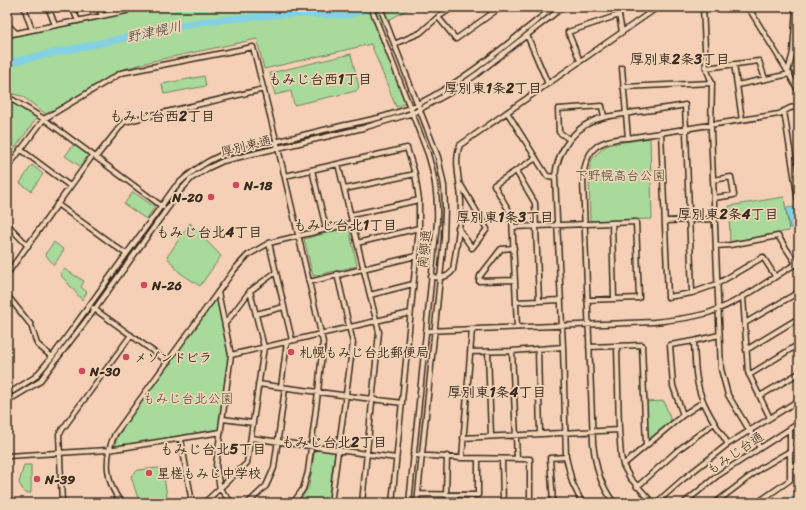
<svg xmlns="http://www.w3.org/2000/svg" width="806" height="510" font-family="Sriracha,'Klee One',sans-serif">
<rect width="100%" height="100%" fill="#f5d0b6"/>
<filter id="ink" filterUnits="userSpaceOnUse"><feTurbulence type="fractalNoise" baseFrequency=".025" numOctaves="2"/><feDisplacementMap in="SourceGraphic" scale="8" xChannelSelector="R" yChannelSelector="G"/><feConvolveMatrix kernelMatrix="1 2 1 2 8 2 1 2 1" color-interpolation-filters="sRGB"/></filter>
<g filter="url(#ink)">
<path fill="#a8da9c" stroke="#72825d" d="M150,7H412L378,26L404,94L406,103L396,107L371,44L264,69L257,39L153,61L120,70L47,115L22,96L7,93V38Z
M351,54L359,87L356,91L294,105L291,91L275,95L270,73Z
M204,76L206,86L164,94L162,84Z
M7,101L21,107L37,118L7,159Z
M650,138L652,219L590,221L589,170L592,159L604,147L611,144Z
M74,144L88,155L80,166L65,156Z
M32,165L43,174L31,191L20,183Z
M133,192L155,207L146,219L124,204Z
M784,197L789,231L730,242L729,206Z
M190,223L221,256L200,286L179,272L167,257Z
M349,227L357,266L313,276L304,239Z
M54,242L64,250L54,265L45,254Z
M64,269L84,281L81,287L87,292L82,300L60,274Z
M218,295L230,355L224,401L218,429L117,447L115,444L118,436L156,380Z
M664,401L671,421L648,441L646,402Z
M315,449L335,451L328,503H299L309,486Z
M24,465H31V493H25L19,483Z
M159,468L163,471L168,503H136L139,502L131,476L138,470Z"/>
<path fill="#83d1e2" stroke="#668e94" d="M794,207L797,227L790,228L786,208Z"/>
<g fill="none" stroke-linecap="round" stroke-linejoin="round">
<path stroke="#83d1e2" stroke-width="7" d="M7,63L199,22L282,14L348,15L373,7
M788,503L799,495"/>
<defs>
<path id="minor" d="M24,7L32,30
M48,7L55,25
M72,7L78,21
M98,7L102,16
M371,7L428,154C435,176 438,199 437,222L409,503
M380,7L438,157L444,186L445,209L444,239L417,503
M703,7L706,68L712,83L711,131L721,369L728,395L760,448
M748,7L788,72L799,92
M438,17L456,39L501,7
M7,24L16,33
M7,35L126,11L131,7
M527,35L548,84
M394,44L420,33L438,17L453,7
M793,52L799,51
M580,61L568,32L619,15L622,32
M734,64L742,120
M622,68L628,138
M706,68L759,61L765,79
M788,72L793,52L796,7
M737,85L790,74
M623,87L712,83
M7,99L13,100L44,119L163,207
M784,111L799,207
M507,112L547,176L555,177
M661,132L668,297L692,293L717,284L763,257L775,276
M569,139L559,132L558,109L602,106L604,117
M20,149L70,186
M96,157L124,122L264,89
M338,164L379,332L362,503
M7,168L44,119L121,73L253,47L278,148L323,342L318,392L308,472L303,489L293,503
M312,170L326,228
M516,171L535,203L539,301
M285,176L407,148L415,174L419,200V228L392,503
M713,180L731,177L734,195L714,198
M345,189L415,174
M57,204L126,254
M351,215L419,200
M666,221L715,219
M612,223L614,299
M7,224L28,246
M513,227L636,222L639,298L587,300
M458,228L472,248L487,229L461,185
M269,243L292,340
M357,243L419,228
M716,246L730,245L778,236L799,268
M514,248L501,249L480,276L479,281L515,280
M7,274L93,155
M431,277C440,278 448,278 453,270C456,248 461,225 461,202C461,184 453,162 460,145L658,7
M309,282L416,256
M218,292L231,355L216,465L220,489L232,503
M7,295L31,325L37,344L52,357
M370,295L413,284
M743,296L748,372L770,418
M516,302L561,300
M93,308L168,362
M256,314L284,307
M745,323L799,292
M225,324L250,291L276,272
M517,327L512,216L494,185L536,158
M426,331L654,322C673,320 691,318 708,313C741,302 770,279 799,262
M694,341C695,362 695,384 704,403C710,417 719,430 728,444
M617,346L619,430L621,456L623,465L630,478L653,503
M589,347L642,345L646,446
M538,349L540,434
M746,350L799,318
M512,351L517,459
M470,352L512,351L563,347
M488,352L491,436
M231,355L410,313
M749,375L799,344
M258,384L402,403
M281,387L287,342
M7,392L13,391L35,377L52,357L175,187C189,173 203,163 221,155C260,146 298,136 337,127C364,121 393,116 418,104C468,79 510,41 554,7
M760,396L799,373
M7,399L14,397L39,382L95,309L180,191L192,178L208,168L223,161L363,128L413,113L453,91L477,74L563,7
M683,415L673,386L670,345L694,341L719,335
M223,419L253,423
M251,438L396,458
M463,438L619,430
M181,439L192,503
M413,455L462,458L530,459V503
M7,456L108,450L221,432
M462,458L472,329
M502,459L503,503
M623,465L683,415L703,402
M790,466L799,465
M637,487L678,450L714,423
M418,494L478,495V459
M446,495L447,456
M62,503L59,434L131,335
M122,503C105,484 104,456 115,434L234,270L248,255L269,243L352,223
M204,503L247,463L264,347L250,291
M248,503L266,486L274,468L285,388
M331,503L353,343L337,274
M553,503L550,458L566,457
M582,503L572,482L566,457L563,347L555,177C557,149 577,123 605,117C615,115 626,114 636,112C652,110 669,108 685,105L692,293
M614,503C599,482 596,468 593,443L583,180C585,149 598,139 628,138L779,114L790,108L799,106
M656,503L682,480L728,444L799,400
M684,503L717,476L799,423
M715,503L761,468L799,446
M757,503L790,480V429"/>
</defs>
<use href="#minor" stroke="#3b2a1e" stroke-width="7"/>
<use href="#minor" stroke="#f1d4b7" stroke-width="4"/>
</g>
</g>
<g fill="#d1495b" stroke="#f1d4b7" stroke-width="1.5">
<circle cx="236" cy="185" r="4"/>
<circle cx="211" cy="197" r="4"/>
<circle cx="144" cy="285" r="4"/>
<circle cx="291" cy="352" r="4"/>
<circle cx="126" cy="357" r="4"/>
<circle cx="82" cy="371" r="4"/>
<circle cx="149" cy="473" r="4"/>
<circle cx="37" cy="479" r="4"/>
</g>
<g text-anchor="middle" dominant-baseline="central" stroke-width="3.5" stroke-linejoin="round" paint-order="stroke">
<g font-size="13" fill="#3b2a1e" stroke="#f1d4b7">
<text transform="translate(246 146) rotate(-14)">厚別東通</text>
<text transform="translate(424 249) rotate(-84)">南郷通</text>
<text transform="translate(735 453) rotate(-34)">もみじ台通</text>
</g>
<g font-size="13" fill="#4b4431" stroke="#f1d4b7">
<text x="620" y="175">下野幌高台公園</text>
<text x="188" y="398">もみじ台北公園</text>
</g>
<g font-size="13" font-weight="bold" fill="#3b2a1e" stroke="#f1d4b7" text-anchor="start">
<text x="244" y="185">N-18</text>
<text x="203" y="197" text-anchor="end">N-20</text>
<text x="152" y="285">N-26</text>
<text x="299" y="352">札幌もみじ台北郵便局</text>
<text x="134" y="357">メゾンドビラ</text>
<text x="90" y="371">N-30</text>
<text x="157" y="473">星槎もみじ中学校</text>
<text x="45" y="479">N-39</text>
</g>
<g font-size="14" font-style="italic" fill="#46433b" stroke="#f1d4b7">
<text transform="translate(154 32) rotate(-12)">野津幌川</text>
</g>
<g font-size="14" font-weight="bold" fill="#3b2a1e" stroke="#f1d4b7">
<text x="680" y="59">厚別東2条3丁目</text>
<text x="320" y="79">もみじ台西1丁目</text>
<text x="493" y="88">厚別東1条2丁目</text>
<text x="162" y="116">もみじ台西2丁目</text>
<text x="728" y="214">厚別東2条4丁目</text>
<text x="505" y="217">厚別東1条3丁目</text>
<text x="345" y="225">もみじ台北1丁目</text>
<text x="209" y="232">もみじ台北4丁目</text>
<text x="497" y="392">厚別東1条4丁目</text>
<text x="334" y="442">もみじ台北2丁目</text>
<text x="213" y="449">もみじ台北5丁目</text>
</g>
</g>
<rect width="806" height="510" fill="none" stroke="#f1d4b7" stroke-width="24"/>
<rect x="12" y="12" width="782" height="486" fill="none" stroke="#3b2a1e" stroke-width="1.5" filter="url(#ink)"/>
</svg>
